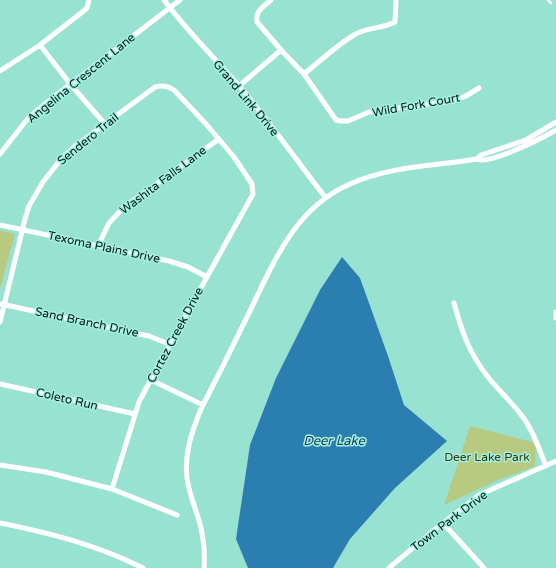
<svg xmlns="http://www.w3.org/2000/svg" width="556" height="568" font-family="'Varela Round',sans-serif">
<rect width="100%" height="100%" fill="#98e2d2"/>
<path fill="#b8ca81" d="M0,230L15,234L0,289Z
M470,426L536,443L535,466L498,480L444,505Z"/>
<path fill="#2b7eb0" d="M342,257L360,278L388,356L404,405L447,441L395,488L350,539L333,568H248L236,539L250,445L276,378L320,290Z"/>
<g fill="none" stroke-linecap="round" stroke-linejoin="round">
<path stroke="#fff" stroke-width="2.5" d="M548,0L551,3"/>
<path stroke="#fff" stroke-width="5" d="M164,0C187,31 215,58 240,87C270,122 297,161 325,197
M271,0C263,7 255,11 257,22L281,50L304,74L336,120L341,121H348L369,112L452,101L466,96L479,88
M40,45L71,85L105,124
M0,71L40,45L81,13L87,8L89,0
M304,74C319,62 337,45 354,35C367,27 382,29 395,22L396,0
M239,86L281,50
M0,154L29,117L55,96L180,0
M477,159L481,155L526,140L556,122
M477,159C488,166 544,137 556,130
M0,225L169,261L188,267L207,277
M98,246L109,223L124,207L219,139
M454,303C462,332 469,353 488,377C499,391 512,402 522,416C533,430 539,449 546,466
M1,304L149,336L169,344
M556,312V318
M0,322L25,219L29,206L43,182L61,159L74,147L155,87C162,85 168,86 174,90L206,124L234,157L252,184L253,194L162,358L139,402L112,489
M151,380L203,405
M0,384L135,414
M0,465L46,472L112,489L177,515
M0,523C50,533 97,545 143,568
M443,523L484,568
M204,568C205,555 204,542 201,528C197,511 189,495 187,478C184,454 192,431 201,409C217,378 233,346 248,315C273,264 294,208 350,184C390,166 434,166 477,159
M389,568L433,531L479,495L556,461"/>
</g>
<g text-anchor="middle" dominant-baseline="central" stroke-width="3" stroke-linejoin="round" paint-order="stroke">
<g font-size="12" fill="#001f1a" stroke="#a4efe0">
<text transform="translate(81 78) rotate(-39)">Angelina Crescent Lane</text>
<text transform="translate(246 98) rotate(50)">Grand Link Drive</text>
<text transform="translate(416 105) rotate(-10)">Wild Fork Court</text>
<text transform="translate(88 139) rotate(-39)">Sendero Trail</text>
<text transform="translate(163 180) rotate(-37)">Washita Falls Lane</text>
<text transform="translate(104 247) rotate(12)">Texoma Plains Drive</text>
<text transform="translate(87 322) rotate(12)">Sand Branch Drive</text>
<text transform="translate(175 335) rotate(-62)">Cortez Creek Drive</text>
<text transform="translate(67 399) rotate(13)">Coleto Run</text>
<text transform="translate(449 521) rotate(-37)">Town Park Drive</text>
</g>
<g font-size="12" fill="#333c0f" stroke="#a4efe0">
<text x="487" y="457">Deer Lake Park</text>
</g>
<g font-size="13" font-style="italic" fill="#18435f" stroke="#a4efe0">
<text x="334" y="441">Deer Lake</text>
</g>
</g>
</svg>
